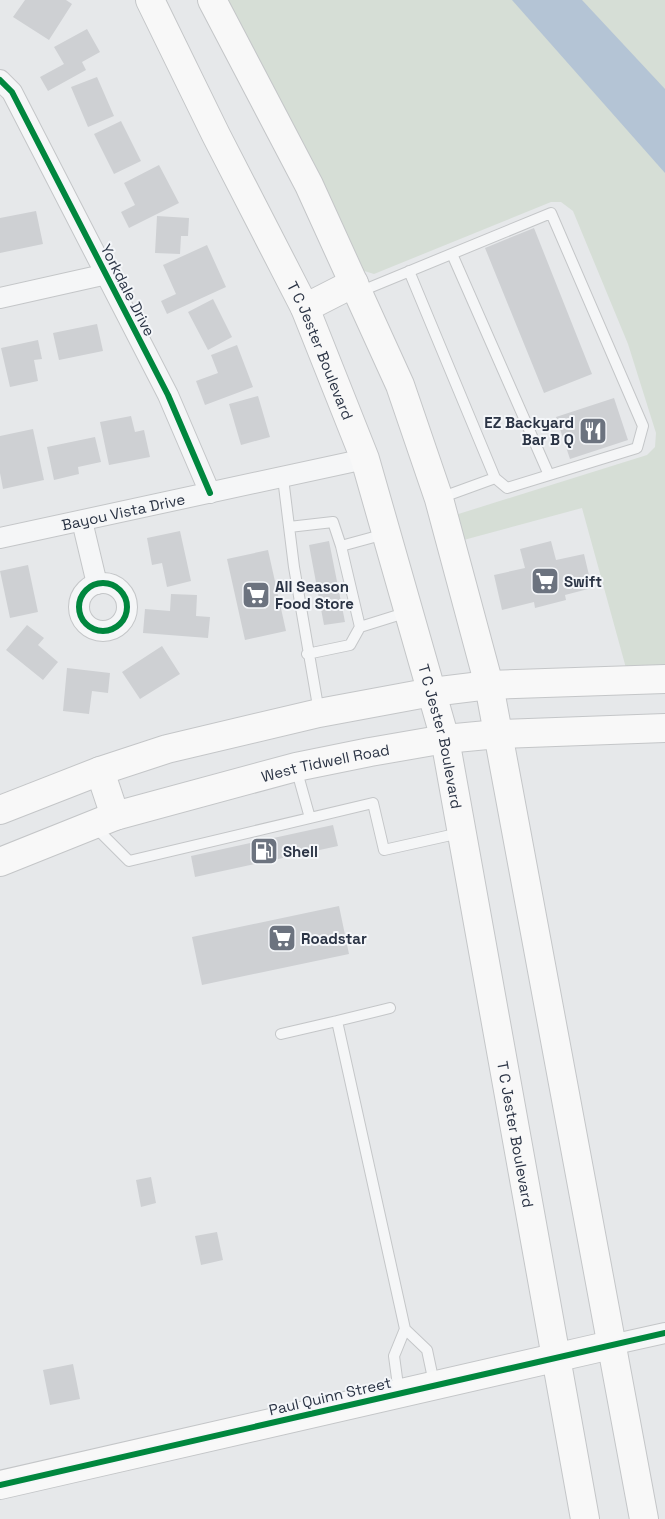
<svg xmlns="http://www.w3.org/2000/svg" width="665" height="1519" font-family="'Space Grotesk',sans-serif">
<rect width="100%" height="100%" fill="#e6e8ea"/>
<path fill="#d6ded6" d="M220,0H665V667L626,668L582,508L460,541L452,516L647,455L655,447L656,433L628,344L573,211L561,202H551L374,274L361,270Z"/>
<path fill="#b4c4d5" d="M512,0H582L665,89V173Z"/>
<path fill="#ced0d3" d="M25,0H66L72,4L49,40L13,17Z
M87,29L100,52L82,62L86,70L48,91L40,77L64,64L54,47Z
M97,77L114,116L88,127L71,87Z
M121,121L141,161L114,174L94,134Z
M159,165L179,203L129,228L121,212L135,205L124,183Z
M36,211L43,244L0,253V218Z
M157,216L189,218L188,236H181L180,254L155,253Z
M534,228L592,374L544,393L485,248Z
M207,245L226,287L167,314L161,301L176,294L163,265Z
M213,299L232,337L208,350L188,312Z
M97,324L103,351L59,360L53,333Z
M38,340L42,359L34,360L38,381L10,387L1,348Z
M237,345L253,387L205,405L196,381L218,373L211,355Z
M258,396L270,437L241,445L229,404Z
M614,398L628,440L570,459L556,417Z
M131,416L135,432L144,430L150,457L109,465L100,422Z
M33,429L44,480L3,489L0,473V436Z
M95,437L101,462L78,467L79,474L54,480L47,447Z
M180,531L191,581L167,587L162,563L152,565L147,538Z
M329,541L345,622L324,625L309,545Z
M551,541L556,560L584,554L592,588L565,595L566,600L535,608L534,602L502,610L494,575L525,568L520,549Z
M268,550L286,631L245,640L227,559Z
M28,565L38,612L10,618L0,571Z
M171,594L197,595L196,616L210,617L208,638L143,633L145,609L170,611Z
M27,625L44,638L38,645L58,662L43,680L6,650Z
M162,646L180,674L140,699L122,672Z
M67,668L110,673L108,693L92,691L89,714L63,711Z
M333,825L338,846L195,877L191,856Z
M339,906L349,954L202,985L192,937Z
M151,1177L156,1203L141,1207L136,1180Z
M217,1232L223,1260L201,1265L195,1236Z
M73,1364L80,1399L50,1405L43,1370Z"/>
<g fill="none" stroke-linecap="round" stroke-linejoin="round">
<defs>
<path id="lane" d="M452,254L549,475
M409,271L495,478
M359,292L551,213L643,426L637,448L507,488L495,478L440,498
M283,478L294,567L319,712
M289,527L333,522L341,546L385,534
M341,546L360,627
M307,654L350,645L360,627L408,612
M296,768L310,818
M95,827L129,861L373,803L384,850L460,833
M390,1008L337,1021L405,1329
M281,1034L337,1021
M399,1393L394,1356L405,1329L427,1350L434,1383"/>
<g id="street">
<path d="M0,80L12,92L168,395L210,493"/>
<path d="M0,298L107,274"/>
<path d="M82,521L97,584"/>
<path id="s1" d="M0,538L365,459"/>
<circle cx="103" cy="607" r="24"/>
<path d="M611,1345L665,1333"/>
</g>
<g id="secondary">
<path id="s2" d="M150,0L216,135L305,308L365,459L445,739L585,1519"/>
<path d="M212,0L309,185L400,385L439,499L489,685L644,1519"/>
<path d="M305,308L354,283"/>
<path d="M100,771L115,816"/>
<path d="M0,810L100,771L167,749L319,713L432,692L489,685L665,679"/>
<path id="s3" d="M0,862L115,816L296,767L370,752L445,739L498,734L665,728"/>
<path d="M0,1485L611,1345"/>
</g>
</defs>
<use href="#lane" stroke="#c4c6c8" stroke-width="12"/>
<use href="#street" stroke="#c4c6c8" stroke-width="22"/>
<use href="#secondary" stroke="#c4c6c8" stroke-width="30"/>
<use href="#lane" stroke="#f5f6f7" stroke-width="10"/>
<use href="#street" stroke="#f5f6f7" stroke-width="20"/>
<use href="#secondary" stroke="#f8f8f8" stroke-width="28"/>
<defs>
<path id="cycleway" d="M0,80L12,92L168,395L210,493
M79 607a24 24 0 1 1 48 0a24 24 0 1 1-48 0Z
M0,1485L665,1333"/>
</defs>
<use href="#cycleway" stroke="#f4f6f9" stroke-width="9"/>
<use href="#cycleway" stroke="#00873e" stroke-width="6"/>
</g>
<defs>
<symbol id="restaurant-square" viewBox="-11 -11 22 22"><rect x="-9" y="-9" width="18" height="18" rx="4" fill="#6c737f" stroke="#f4f6f9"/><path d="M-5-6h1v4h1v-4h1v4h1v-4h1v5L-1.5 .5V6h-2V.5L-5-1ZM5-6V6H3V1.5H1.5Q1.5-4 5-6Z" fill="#fff"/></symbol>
<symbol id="supermarket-square" viewBox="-11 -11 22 22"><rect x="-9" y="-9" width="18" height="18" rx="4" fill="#6c737f" stroke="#f4f6f9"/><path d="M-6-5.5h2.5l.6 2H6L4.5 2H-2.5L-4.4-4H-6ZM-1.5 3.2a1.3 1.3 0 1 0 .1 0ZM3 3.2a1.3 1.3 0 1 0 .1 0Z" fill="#fff"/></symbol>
<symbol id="fuel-square" viewBox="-11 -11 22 22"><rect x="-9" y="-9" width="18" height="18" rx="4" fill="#6c737f" stroke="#f4f6f9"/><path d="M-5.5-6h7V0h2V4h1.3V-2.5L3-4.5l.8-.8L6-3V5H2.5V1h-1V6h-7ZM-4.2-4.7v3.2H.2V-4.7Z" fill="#fff"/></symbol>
</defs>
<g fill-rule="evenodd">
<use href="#restaurant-square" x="577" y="415" width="32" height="32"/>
<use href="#supermarket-square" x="529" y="565" width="32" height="32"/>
<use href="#supermarket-square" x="240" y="579" width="32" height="32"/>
<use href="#fuel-square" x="248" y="835" width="32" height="32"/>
<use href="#supermarket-square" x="266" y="922" width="32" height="32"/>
</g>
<g text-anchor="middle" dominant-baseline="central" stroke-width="4" stroke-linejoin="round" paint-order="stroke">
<g font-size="15" fill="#2b3445" stroke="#f4f6f9">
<text transform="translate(128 290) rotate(63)">Yorkdale Drive</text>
<text stroke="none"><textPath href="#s2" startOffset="390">T C Jester Boulevard</textPath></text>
<text stroke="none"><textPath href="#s1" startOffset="126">Bayou Vista Drive</textPath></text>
<text stroke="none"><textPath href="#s2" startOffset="795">T C Jester Boulevard</textPath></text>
<text stroke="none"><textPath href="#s3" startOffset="341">West Tidwell Road</textPath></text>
<text stroke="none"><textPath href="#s2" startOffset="1200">T C Jester Boulevard</textPath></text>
<text transform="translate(330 1396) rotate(-13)">Paul Quinn Street</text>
</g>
<g font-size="15" font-weight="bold" fill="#2b3445" stroke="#f4f6f9" text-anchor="start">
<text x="574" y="422" text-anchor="end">EZ Backyard<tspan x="574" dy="17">Bar B Q</tspan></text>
<text x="564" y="581">Swift</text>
<text x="275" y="586">All Season<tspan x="275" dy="17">Food Store</tspan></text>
<text x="283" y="851">Shell</text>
<text x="301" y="938">Roadstar</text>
</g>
</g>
</svg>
